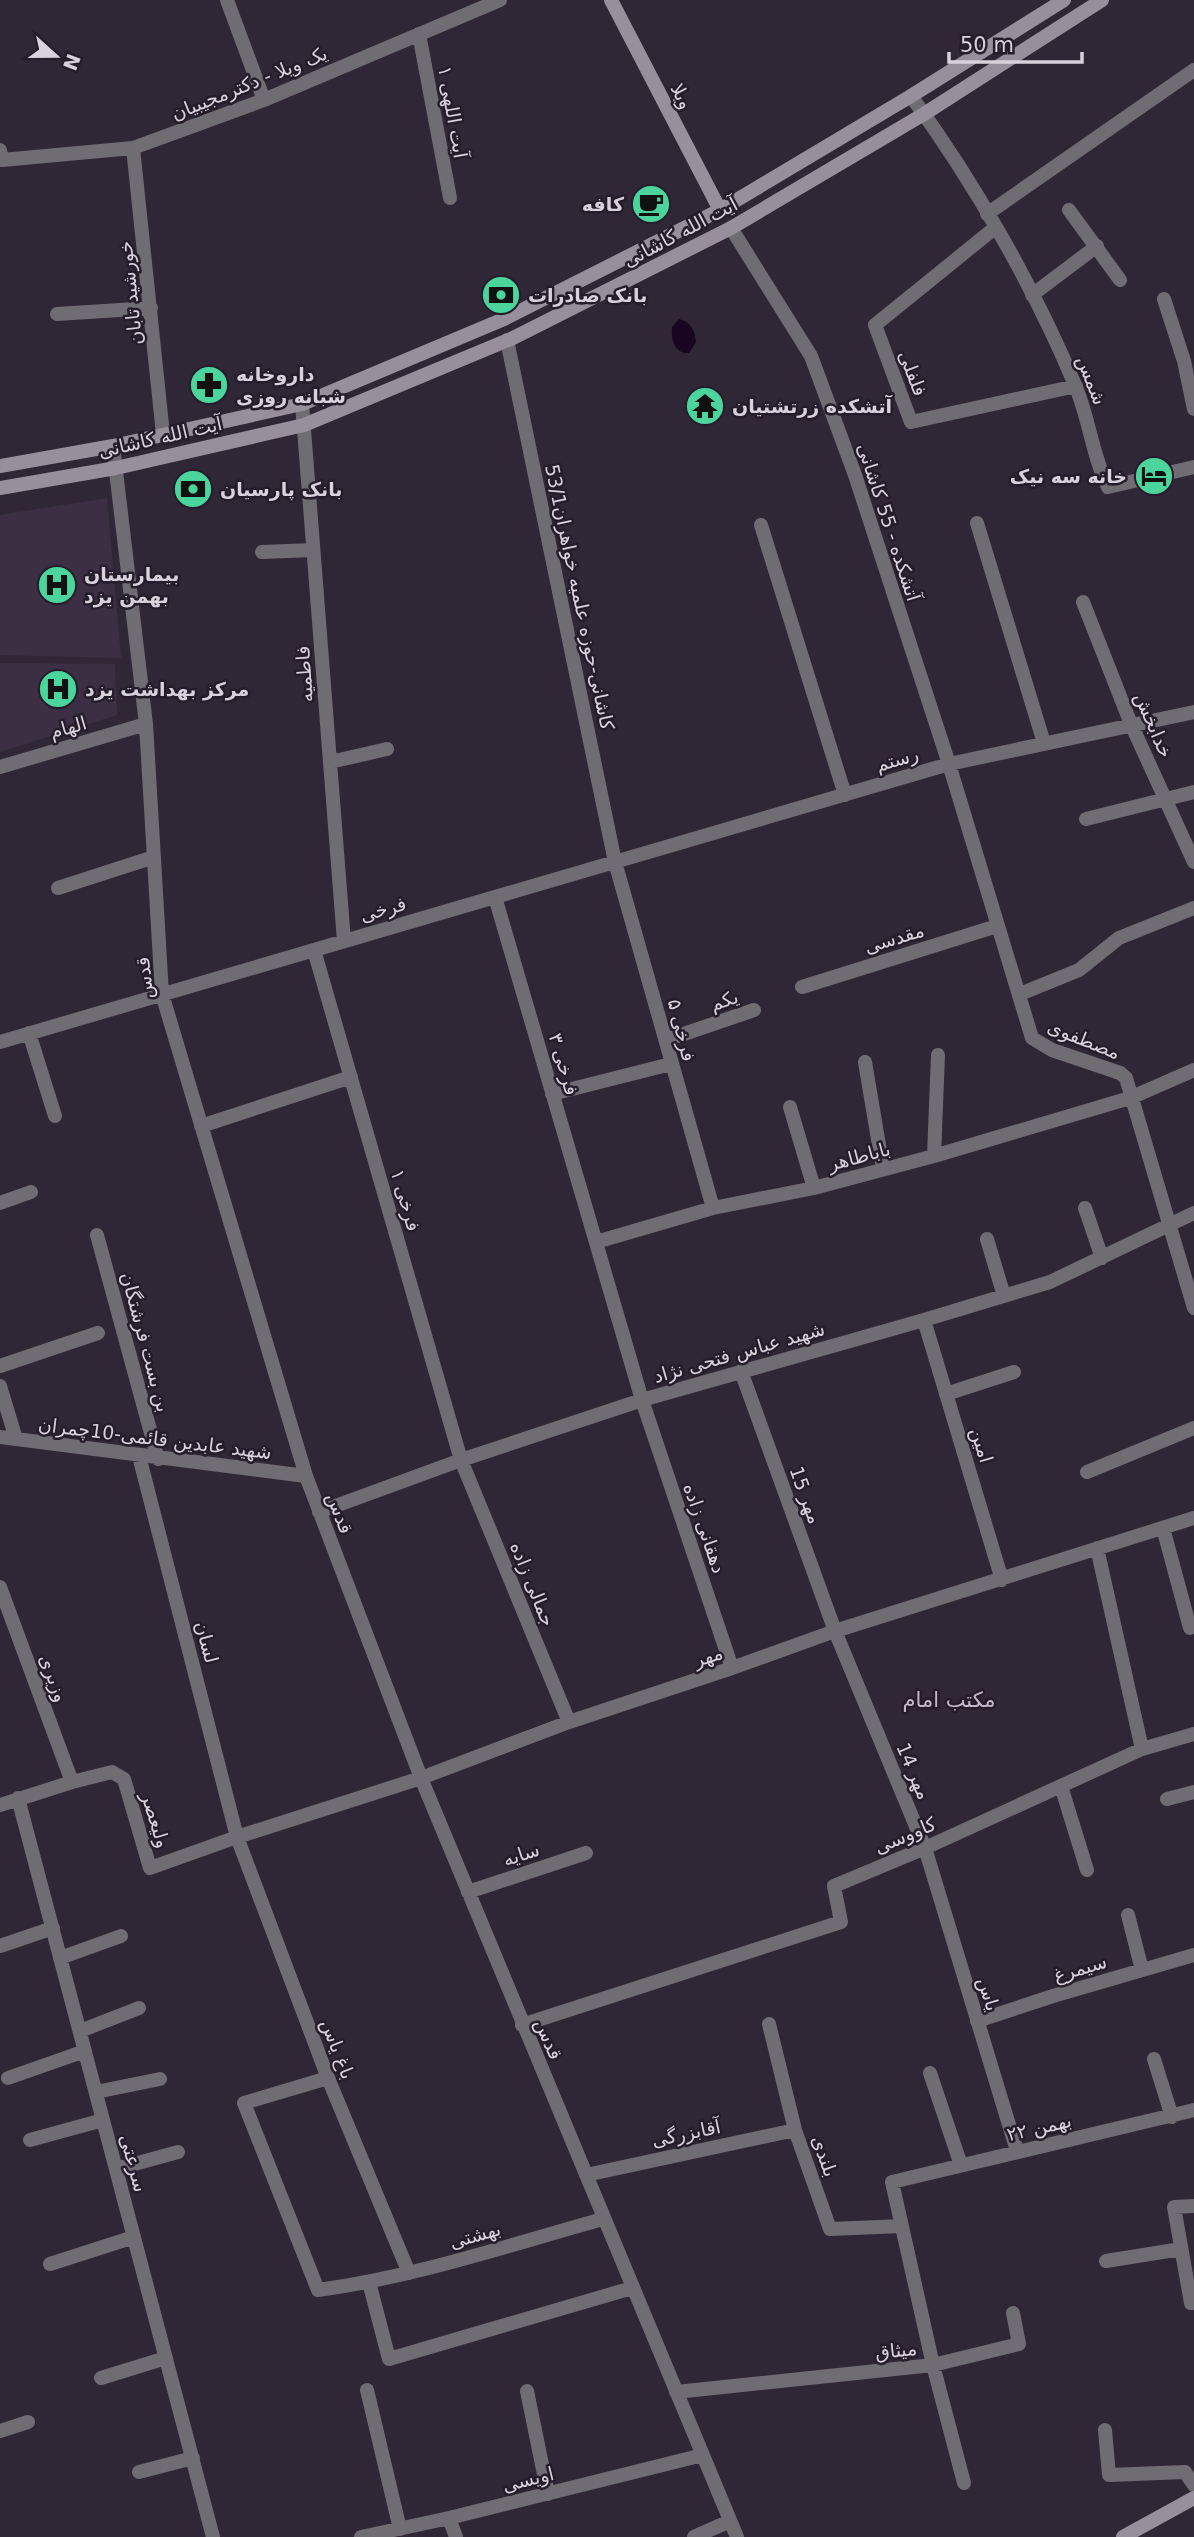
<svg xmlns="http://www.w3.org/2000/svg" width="1194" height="2537" viewBox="0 0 1194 2537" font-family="'DejaVu Sans','Noto Sans Arabic',sans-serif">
  <rect width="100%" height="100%" fill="#302736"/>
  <path fill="#3c2f43" d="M107,498L121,658L0,655V515Z
    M0,663L115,664L117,715L0,752Z"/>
  <path fill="#180621" d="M679,319C691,322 695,331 696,342L689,353C674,354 671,339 672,327Z"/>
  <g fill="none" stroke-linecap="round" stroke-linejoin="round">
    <path stroke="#706c73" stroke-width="14" d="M227,0L264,100
      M419,34L450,198
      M911,96C974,182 1034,287 1075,385C1089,417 1092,455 1108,487L1194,467
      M133,148L163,434
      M0,150L2,160L133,148L264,100L500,0
      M1069,210L1120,280
      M987,214L1194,70
      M996,227L875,325L911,422L1076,386
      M731,228L811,356L855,475L949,764L1032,1038L1052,1050L1120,1073L1126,1078L1194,1308
      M1032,295L1097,246
      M1164,299L1184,361L1194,409
      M57,314L151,308
      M507,340L615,862L713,1208
      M302,404L344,941
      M113,446L146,724L162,994L306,1476L421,1778L737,2537
      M977,523L1044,743
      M761,525L845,795
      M262,552L313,550
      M1083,602L1131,724L1194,862
      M330,762L387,749
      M0,767L146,724
      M1086,819L1194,792
      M58,888L154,857
      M495,897L642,1400L732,1668
      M314,950L461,1460L569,1722
      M802,987L997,926
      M1020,994L1079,970L1119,938L1194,908
      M29,1033L55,1116
      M666,1040L754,1010
      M0,1042L949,764L1194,712
      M865,1062L883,1169
      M552,1094L671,1064
      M790,1107L814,1188
      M201,1126L351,1077
      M934,1156L938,1055
      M0,1203L31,1192
      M1085,1208L1102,1258
      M97,1235L158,1459
      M987,1239L1004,1296
      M596,1242L713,1208L814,1188L934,1156L1130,1098L1194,1070
      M924,1320L1002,1580
      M0,1366L98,1333
      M741,1371L835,1631L925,1848L1017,2151
      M0,1386L16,1439
      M946,1394L1014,1372
      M0,1437L306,1476
      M139,1456L237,1837L328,2078L409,2273
      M1087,1472L1194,1428
      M319,1512L461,1460L642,1400L924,1320L1050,1282L1194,1213
      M1163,1528L1190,1628
      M1097,1548L1142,1749
      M0,1587L72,1782
      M1061,1786L1087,1870
      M18,1798L213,2537
      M1167,1799L1194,1792
      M0,1805L72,1782L112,1772L124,1779L150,1868L237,1837L421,1778L569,1722L732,1668L835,1631L1194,1518
      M468,1892L586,1853
      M1128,1915L1142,1970
      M0,1946L53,1928
      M60,1958L121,1936
      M977,2021L1053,1996L1194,1955
      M769,2024L795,2130L830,2229L902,2226
      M522,2025L841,1922L834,1886L925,1848L1142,1749L1194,1734
      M80,2031L139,2008
      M1154,2059L1172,2117
      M930,2073L961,2165
      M8,2078L85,2051
      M328,2078L244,2103L318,2290C415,2277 509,2245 603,2219
      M96,2092L160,2079
      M30,2140L103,2120
      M116,2169L178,2152
      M586,2175L795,2130
      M1194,2206L1174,2207L1191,2303H1194
      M1106,2261L1181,2249
      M50,2264L134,2237
      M369,2282L389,2359L632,2288
      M101,2378L166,2358
      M367,2390L400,2529
      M527,2391L548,2494
      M676,2392L933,2365L1019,2344L1013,2313
      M1105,2430L1109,2475L1185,2472L1194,2485
      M0,2431L28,2422
      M139,2472L193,2458
      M964,2483L933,2365L892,2182L1194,2110
      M449,2518L456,2537
      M361,2537L449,2518L703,2455
      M694,2537L730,2521"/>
    <path stroke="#97909c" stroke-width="14" d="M611,0L720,210
      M0,466L113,446L302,404L504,319L720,210L911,96L1064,0
      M0,488L116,468L304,425L513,338L731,228L924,114L1102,0
      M1123,2537L1194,2498"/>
  </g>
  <defs>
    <g id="cafe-disc" transform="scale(2.0125)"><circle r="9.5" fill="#4bd49c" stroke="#261d2c"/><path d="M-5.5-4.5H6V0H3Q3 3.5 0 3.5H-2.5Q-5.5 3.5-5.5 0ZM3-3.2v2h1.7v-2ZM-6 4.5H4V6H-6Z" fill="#111"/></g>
    <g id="bank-disc" transform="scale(2.0125)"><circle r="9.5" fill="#4bd49c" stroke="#261d2c"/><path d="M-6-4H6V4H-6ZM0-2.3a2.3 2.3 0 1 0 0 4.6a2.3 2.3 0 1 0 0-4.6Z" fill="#111"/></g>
    <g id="pharmacy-disc" transform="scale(2.0125)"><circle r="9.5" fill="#4bd49c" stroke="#261d2c"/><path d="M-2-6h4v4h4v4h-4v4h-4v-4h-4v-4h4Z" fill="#111"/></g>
    <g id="temple-disc" transform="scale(2.0125)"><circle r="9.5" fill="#4bd49c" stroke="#261d2c"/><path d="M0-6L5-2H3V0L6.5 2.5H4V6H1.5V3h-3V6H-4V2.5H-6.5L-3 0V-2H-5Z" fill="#111"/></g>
    <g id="hotel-disc" transform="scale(2.0125)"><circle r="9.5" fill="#4bd49c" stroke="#261d2c"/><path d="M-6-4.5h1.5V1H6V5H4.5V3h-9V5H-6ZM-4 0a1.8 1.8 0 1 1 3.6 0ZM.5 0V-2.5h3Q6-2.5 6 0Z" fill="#111"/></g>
    <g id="hospital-disc" transform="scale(2.0125)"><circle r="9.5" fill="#4bd49c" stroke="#261d2c"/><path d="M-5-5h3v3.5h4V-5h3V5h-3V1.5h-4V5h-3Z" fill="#111"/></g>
  </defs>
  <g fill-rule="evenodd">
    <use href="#cafe-disc" x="651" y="204"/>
    <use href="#bank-disc" x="501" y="295"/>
    <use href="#pharmacy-disc" x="209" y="385"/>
    <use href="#temple-disc" x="705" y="406"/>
    <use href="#hotel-disc" x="1154" y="476"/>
    <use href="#bank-disc" x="193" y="489"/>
    <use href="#hospital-disc" x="57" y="585"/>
    <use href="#hospital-disc" x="58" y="689"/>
  </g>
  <g text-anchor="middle" stroke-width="5" stroke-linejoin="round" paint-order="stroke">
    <g font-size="19" fill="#d7d2db" stroke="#261d2c">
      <text transform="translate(249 83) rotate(-22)" y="7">یک ویلا - دکترمجیبیان</text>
      <text transform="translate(682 96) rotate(63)" y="7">ویلا</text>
      <text transform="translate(453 112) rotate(80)" y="7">آیت اللهی ۱</text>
      <text transform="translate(680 232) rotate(-28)" y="7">آیت الله کاشانی</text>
      <text transform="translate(130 293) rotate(-96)" y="7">خورشید تابان</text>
      <text transform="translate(913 373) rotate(69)" y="7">فلفلی</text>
      <text transform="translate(1092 380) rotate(69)" y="7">شمس</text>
      <text transform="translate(160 437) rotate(-13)" y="7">آیت الله کاشانی</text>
      <text transform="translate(889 522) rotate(72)" y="7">آتشکده - 55 کاشانی</text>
      <text transform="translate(580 597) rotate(78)" y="7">53/1کاشانی-حوزه علمیه خواهران</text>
      <text transform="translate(304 674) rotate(-94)" y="7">فاطمیه</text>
      <text transform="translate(1154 725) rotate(67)" y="7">خدابخش</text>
      <text transform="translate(68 727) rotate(-16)" y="7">الهام</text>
      <text transform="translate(897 759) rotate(-16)" y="7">رستم</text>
      <text transform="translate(383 909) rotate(-16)" y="7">فرخی</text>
      <text transform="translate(894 938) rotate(-17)" y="7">مقدسی</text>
      <text transform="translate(144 978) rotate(-96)" y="7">قدس</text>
      <text transform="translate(724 1000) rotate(-19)" y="7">یکم</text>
      <text transform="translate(682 1030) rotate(76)" y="7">فرخی ۵</text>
      <text transform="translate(1084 1039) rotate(22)" y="7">مصطفوی</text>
      <text transform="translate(564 1064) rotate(74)" y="7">فرخی ۳</text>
      <text transform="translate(859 1156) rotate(-15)" y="7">باباطاهر</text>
      <text transform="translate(406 1200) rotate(74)" y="7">فرخی ۱</text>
      <text transform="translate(146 1342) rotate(75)" y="7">بن بست فرشتگان</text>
      <text transform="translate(739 1352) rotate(-16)" y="7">شهید عباس فتحی نژاد</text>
      <text transform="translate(155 1438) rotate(7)" y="7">شهید عابدین قائمی-10چمران</text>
      <text transform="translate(982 1445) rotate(73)" y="7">امین</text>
      <text transform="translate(806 1495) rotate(70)" y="7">مهر 15</text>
      <text transform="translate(340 1513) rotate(69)" y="7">قدس</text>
      <text transform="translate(705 1528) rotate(71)" y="7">دهقانی زاده</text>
      <text transform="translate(533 1584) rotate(68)" y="7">جمالی زاده</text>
      <text transform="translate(207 1642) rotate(75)" y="7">لسان</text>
      <text transform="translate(708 1656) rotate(-18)" y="7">مهر</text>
      <text transform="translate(54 1678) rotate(70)" y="7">وزیری</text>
      <text transform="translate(914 1771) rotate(67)" y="7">مهر 14</text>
      <text transform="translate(156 1820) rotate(73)" y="7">ولیعصر</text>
      <text transform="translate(905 1835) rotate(-23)" y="7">کاووسی</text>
      <text transform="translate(521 1854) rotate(-18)" y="7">سایه</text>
      <text transform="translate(1080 1968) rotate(-16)" y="7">سیمرغ</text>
      <text transform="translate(989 1994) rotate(73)" y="7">یاس</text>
      <text transform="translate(549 2039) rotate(67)" y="7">قدس</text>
      <text transform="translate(338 2049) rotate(69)" y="7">باغ یاس</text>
      <text transform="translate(1039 2127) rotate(-13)" y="7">۲۲ بهمن</text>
      <text transform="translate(686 2133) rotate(-12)" y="7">آقابزرگی</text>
      <text transform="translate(825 2156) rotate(71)" y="7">بلندی</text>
      <text transform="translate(134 2163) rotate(75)" y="7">سرعتی</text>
      <text transform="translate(475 2235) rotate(-16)" y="7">بهشتی</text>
      <text transform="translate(896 2350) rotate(-6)" y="7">میثاق</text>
      <text transform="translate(528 2479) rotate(-14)" y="7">اویسی</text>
    </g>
    <g font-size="19" font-weight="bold" fill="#d7d2db" stroke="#261d2c" text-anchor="start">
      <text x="624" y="211" text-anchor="end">کافه</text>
      <text x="528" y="302">بانک صادرات</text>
      <text x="236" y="381">داروخانه<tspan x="236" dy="22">شبانه روزی</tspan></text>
      <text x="732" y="413">آتشکده زرتشتیان</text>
      <text x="1127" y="483" text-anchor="end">خانه سه نیک</text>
      <text x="220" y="496">بانک پارسیان</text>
      <text x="84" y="581">بیمارستان<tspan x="84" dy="22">بهمن یزد</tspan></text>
      <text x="85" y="696">مرکز بهداشت یزد</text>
    </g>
    <g font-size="21" fill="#c4b9cc" stroke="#261d2c">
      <text x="949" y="1707">مکتب امام</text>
    </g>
  </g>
  <g transform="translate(56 56) rotate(111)" stroke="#261d2c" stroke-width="5" paint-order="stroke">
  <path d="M0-5L12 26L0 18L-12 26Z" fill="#d7d2db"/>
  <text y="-10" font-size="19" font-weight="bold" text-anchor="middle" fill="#d7d2db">N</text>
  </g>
  <path d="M949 52v10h133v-10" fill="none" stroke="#d7d2db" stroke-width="3.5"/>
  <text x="960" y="52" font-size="21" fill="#d7d2db" stroke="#261d2c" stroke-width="5" paint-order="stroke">50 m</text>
</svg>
